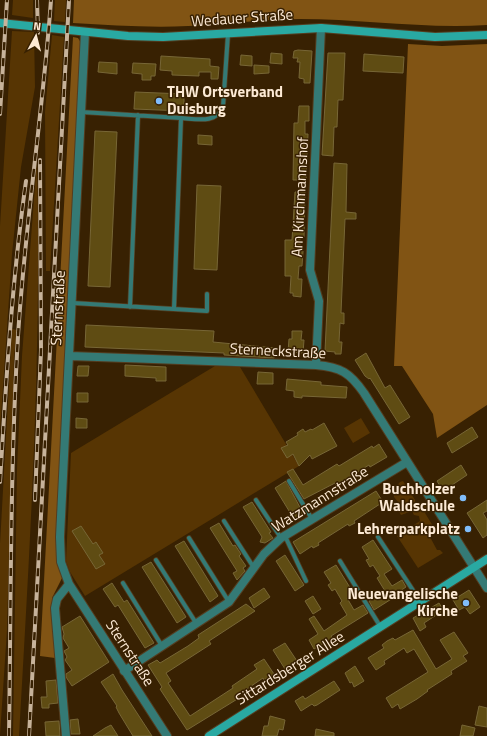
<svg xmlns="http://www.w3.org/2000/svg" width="487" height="736" viewBox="0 0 487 736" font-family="'Titillium Web',sans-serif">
  <rect width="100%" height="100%" fill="#382102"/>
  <path fill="#573503" d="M13,0H33V18L12,15Z
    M55,0H66L65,22L54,21Z
    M12,31L34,32L35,87L21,167L12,254L0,431V226Z
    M52,35L64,37L50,271H46L45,112Z
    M37,160C42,352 30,544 19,736H13L17,469L22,356Z
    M12,329L17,330L14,357L7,630L0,735V544Z
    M215,366L240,367L299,466L85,596L70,572L66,561L71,453Z
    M361,418L370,433L353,443L344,428Z
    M403,481L415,500V503L422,505L425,502L429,508L425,513L436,531L430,537L437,550H440L443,553L418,568L397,536L420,521L419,516L414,515L412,511L401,515L398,510L402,507L394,497V489L400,482Z"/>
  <path fill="#815414" d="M74,0H487V25C424,29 362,19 300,19C262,19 225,25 188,26C149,28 111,25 73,23Z
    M73,37L78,38L81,43L56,547L62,578L52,598L55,658L40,656Z
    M408,44L442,46L487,44V405L437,438L433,414L402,366H394Z"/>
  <path fill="#5f4c13" stroke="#776636" d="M298,50L312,51L310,83H304V79L299,78L300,62H297L298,58H293L294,51Z
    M271,53L282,54V64L270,63Z
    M328,53H345L343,100H338L337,127H334L333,156L322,155Z
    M364,54L404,57L403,73L363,71Z
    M241,55L252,56V66L240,65Z
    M161,56L210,59V66L219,67L218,79H211V72H199V76L172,75V71L160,70Z
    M99,62L117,63V74L98,72Z
    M133,63L156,64L155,76H151V80H142V74L132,73Z
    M254,65L269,66V73L254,74Z
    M135,92L184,94V111L134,109Z
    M299,106H309V121H305V134H308L306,180H293L294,123H298Z
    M95,131L117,132L110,287L88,286Z
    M198,135L212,136V145L198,144Z
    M334,163L347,164L346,212L356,213V219H345L341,313H344V324L340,323L339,342H342L341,354H335V352L325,351Z
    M197,185L221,186L217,270L194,269Z
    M295,192H305L304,237H300V251H303L302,266H299L298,279H302L301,297L293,296V293H290L291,276H285V240H292Z
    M86,325L214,331L213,342L275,348L274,358L224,355V353L85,347Z
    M292,331H302L301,340H304L303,353L288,352L289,339H292Z
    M366,353L385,388L390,385L410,417L399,424L370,378L369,379L365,376L355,360Z
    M125,365L166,367V381H156V378L125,376Z
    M78,366H89L88,376H77Z
    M258,372L273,373V384H257Z
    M287,379L321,382V385L347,387L346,398L302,396V398L294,397V391L286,390Z
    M77,393H88V402H77Z
    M76,418L87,419V428H76Z
    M324,423L337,446L312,459L310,455L299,466L293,454L287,458L281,448L288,445L286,442L298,435L297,433L303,429L305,432L311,429L312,430Z
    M472,427L478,437L452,453L447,443Z
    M379,444L387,457L370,467L369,465L336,485L335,483L304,499L287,472L293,469L303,485L337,464L339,466L372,446L373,448Z
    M461,465L467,475L443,491L437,481Z
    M286,481L303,513L294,519L275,488Z
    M376,491L383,502L354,521L355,523L349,526L348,524L318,543L319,545L313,548L312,546L300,554L293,542Z
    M487,500V511L483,513L487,520V535L483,538L467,513Z
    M252,502L271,532L269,533L273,538L265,543L260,542L262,537L243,507Z
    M219,523L233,546L235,545L241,554L239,556L246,566L243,568L245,571L237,580L233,573L237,571L210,528Z
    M81,526L93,544L96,542L103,553L99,555L105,564L96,569L72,531Z
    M373,540L392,569L384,574L392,586L402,580L406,587L400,591L401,593L374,610L369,601L385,591L377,578L380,576L373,565L370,567L366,560L369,559L362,547Z
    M184,541L218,596L210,602L175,546Z
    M285,555L304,585L295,591L276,561Z
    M151,562L186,617L177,623L142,567Z
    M336,565L354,594L347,598L354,610L363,605L368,613L331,636L335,642L326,648L324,643L314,649L309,640L318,634L309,619L314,616L324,631L347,615L340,603L342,601L335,589L332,591L328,585L331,583L324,572Z
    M112,583L124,602L127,600L154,643L145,648L118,605L115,607L103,589Z
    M264,588L270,597L254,608L249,598Z
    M469,590L480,607L470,614L465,607L459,610L453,600Z
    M313,596L321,609L313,614L305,601Z
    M439,603L442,608L439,610L441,612L424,623L426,627L420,631L413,618Z
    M246,604L255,611L209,641L211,644L166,673L171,681L168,683L190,716L233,688L232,686L257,669L254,665L264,659L274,674L264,680L263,678L238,695L239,698L187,730L160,689L162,687L148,665L157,660L160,663L188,646L199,638L198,635Z
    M80,616L109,662L72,686L66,677V674L72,670L65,660L67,657L64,651L69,648L63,638L64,634L62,627Z
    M413,630L436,669L452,659L440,640L454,632L468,653L463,656L467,661L451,671L452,674L427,690L428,691L417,699L400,709L398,704L392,708L386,698L428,672L414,649L407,653L404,648L384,661L385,664L376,670L368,658L384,648L382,645L387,641L393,638L395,640Z
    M285,643L297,661L285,669L273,650Z
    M355,666L364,681L354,687L352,682L350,683L345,673Z
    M113,674L122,690L152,736H133L119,713L116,707L117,706L101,682Z
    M56,680L58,703L49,704V708H42L41,697H47L46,681Z
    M334,681L340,690L317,705L314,706L312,704L301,711L295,701L303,696L305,699Z
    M479,706L487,708V727L475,725Z
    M270,716L285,720L283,730L279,729L277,736H262L264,726H268Z
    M78,719L80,734H71L70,720Z
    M59,721L60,736H46L45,722Z
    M111,725L118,736H93L105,728Z
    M462,725L475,728L473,736H460Z
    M316,729L334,733V736H315Z"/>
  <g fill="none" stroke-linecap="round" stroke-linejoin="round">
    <g stroke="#543d20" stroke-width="5.5">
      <path id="lane" d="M81,112L181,118L174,309
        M181,118C197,119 216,124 223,107L228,34
        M73,303L207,311V294
        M130,307L138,115
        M289,481L312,519
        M256,500L281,538
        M224,521L254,568
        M285,536L306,581
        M378,537L420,601
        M189,538L229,602
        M156,560L196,623
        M340,561L380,626
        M123,583L162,646"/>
    </g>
    <g stroke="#543d20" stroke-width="10">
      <path id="street" d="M85,32L60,537L61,562L69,584L167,736
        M70,356L316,365C341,367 350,373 364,393L487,588
        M316,365L319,301L310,270L321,28
        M124,671L229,602L264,554L281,538L407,462
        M66,736L55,608L57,599L69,584"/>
    </g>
    <g stroke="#543d20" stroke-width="10">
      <path id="secondary" d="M0,23L128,36L163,37L321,28L435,37L487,35
        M209,736L487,559"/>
    </g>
    <use href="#lane" stroke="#347a75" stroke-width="4"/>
    <use href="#street" stroke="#347a75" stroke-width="8"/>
    <use href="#secondary" stroke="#29a9a2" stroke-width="8"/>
    <g stroke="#c7b39b" stroke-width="4">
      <path id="rail" d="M37,0L38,33
        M0,114L7,0
        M0,482C6,381 12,281 26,181
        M35,500L41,350L40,160
        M9,736C11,603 10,469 18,336C25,223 43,112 51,0
        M29,736L69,0"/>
    </g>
    <use href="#rail" stroke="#382102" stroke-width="2.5" stroke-dasharray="8" stroke-linecap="butt"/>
  </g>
  <g fill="#80bdfa" stroke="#382102" stroke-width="1.5">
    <circle cx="159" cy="101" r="4"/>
    <circle cx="463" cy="498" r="4"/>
    <circle cx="468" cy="529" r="4"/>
    <circle cx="466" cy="603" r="4"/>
  </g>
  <g text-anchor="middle" stroke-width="3" stroke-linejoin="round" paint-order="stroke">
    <g font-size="15" fill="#fdead5" stroke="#382102">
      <text transform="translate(242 18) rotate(-4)" y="5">Wedauer Straße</text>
      <text transform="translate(300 197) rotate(-87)" y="5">Am Kirchmannshof</text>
      <text transform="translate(58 308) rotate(-87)" y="5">Sternstraße</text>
      <text transform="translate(278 351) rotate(3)" y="5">Sterneckstraße</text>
      <text transform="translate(320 499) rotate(-32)" y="5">Watzmannstraße</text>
      <text transform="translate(130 653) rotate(57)" y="5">Sternstraße</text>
      <text transform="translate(290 668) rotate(-32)" y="5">Sittardsberger Allee</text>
    </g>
    <g font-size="15" font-weight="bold" fill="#fdead5" stroke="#382102" text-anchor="end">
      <text x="167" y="97" text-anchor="start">THW Ortsverband<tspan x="167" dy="17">Duisburg</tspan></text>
      <text x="455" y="494">Buchholzer<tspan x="455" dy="17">Waldschule</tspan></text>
      <text x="460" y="534">Lehrerparkplatz</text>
      <text x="458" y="599">Neuevangelische<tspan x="458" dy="17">Kirche</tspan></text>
    </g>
  </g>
  <g transform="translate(36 36) rotate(7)" stroke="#382102" stroke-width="3" paint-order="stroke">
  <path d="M0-3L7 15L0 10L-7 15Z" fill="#fdead5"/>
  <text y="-6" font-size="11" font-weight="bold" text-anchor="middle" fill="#fdead5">N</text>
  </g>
</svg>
